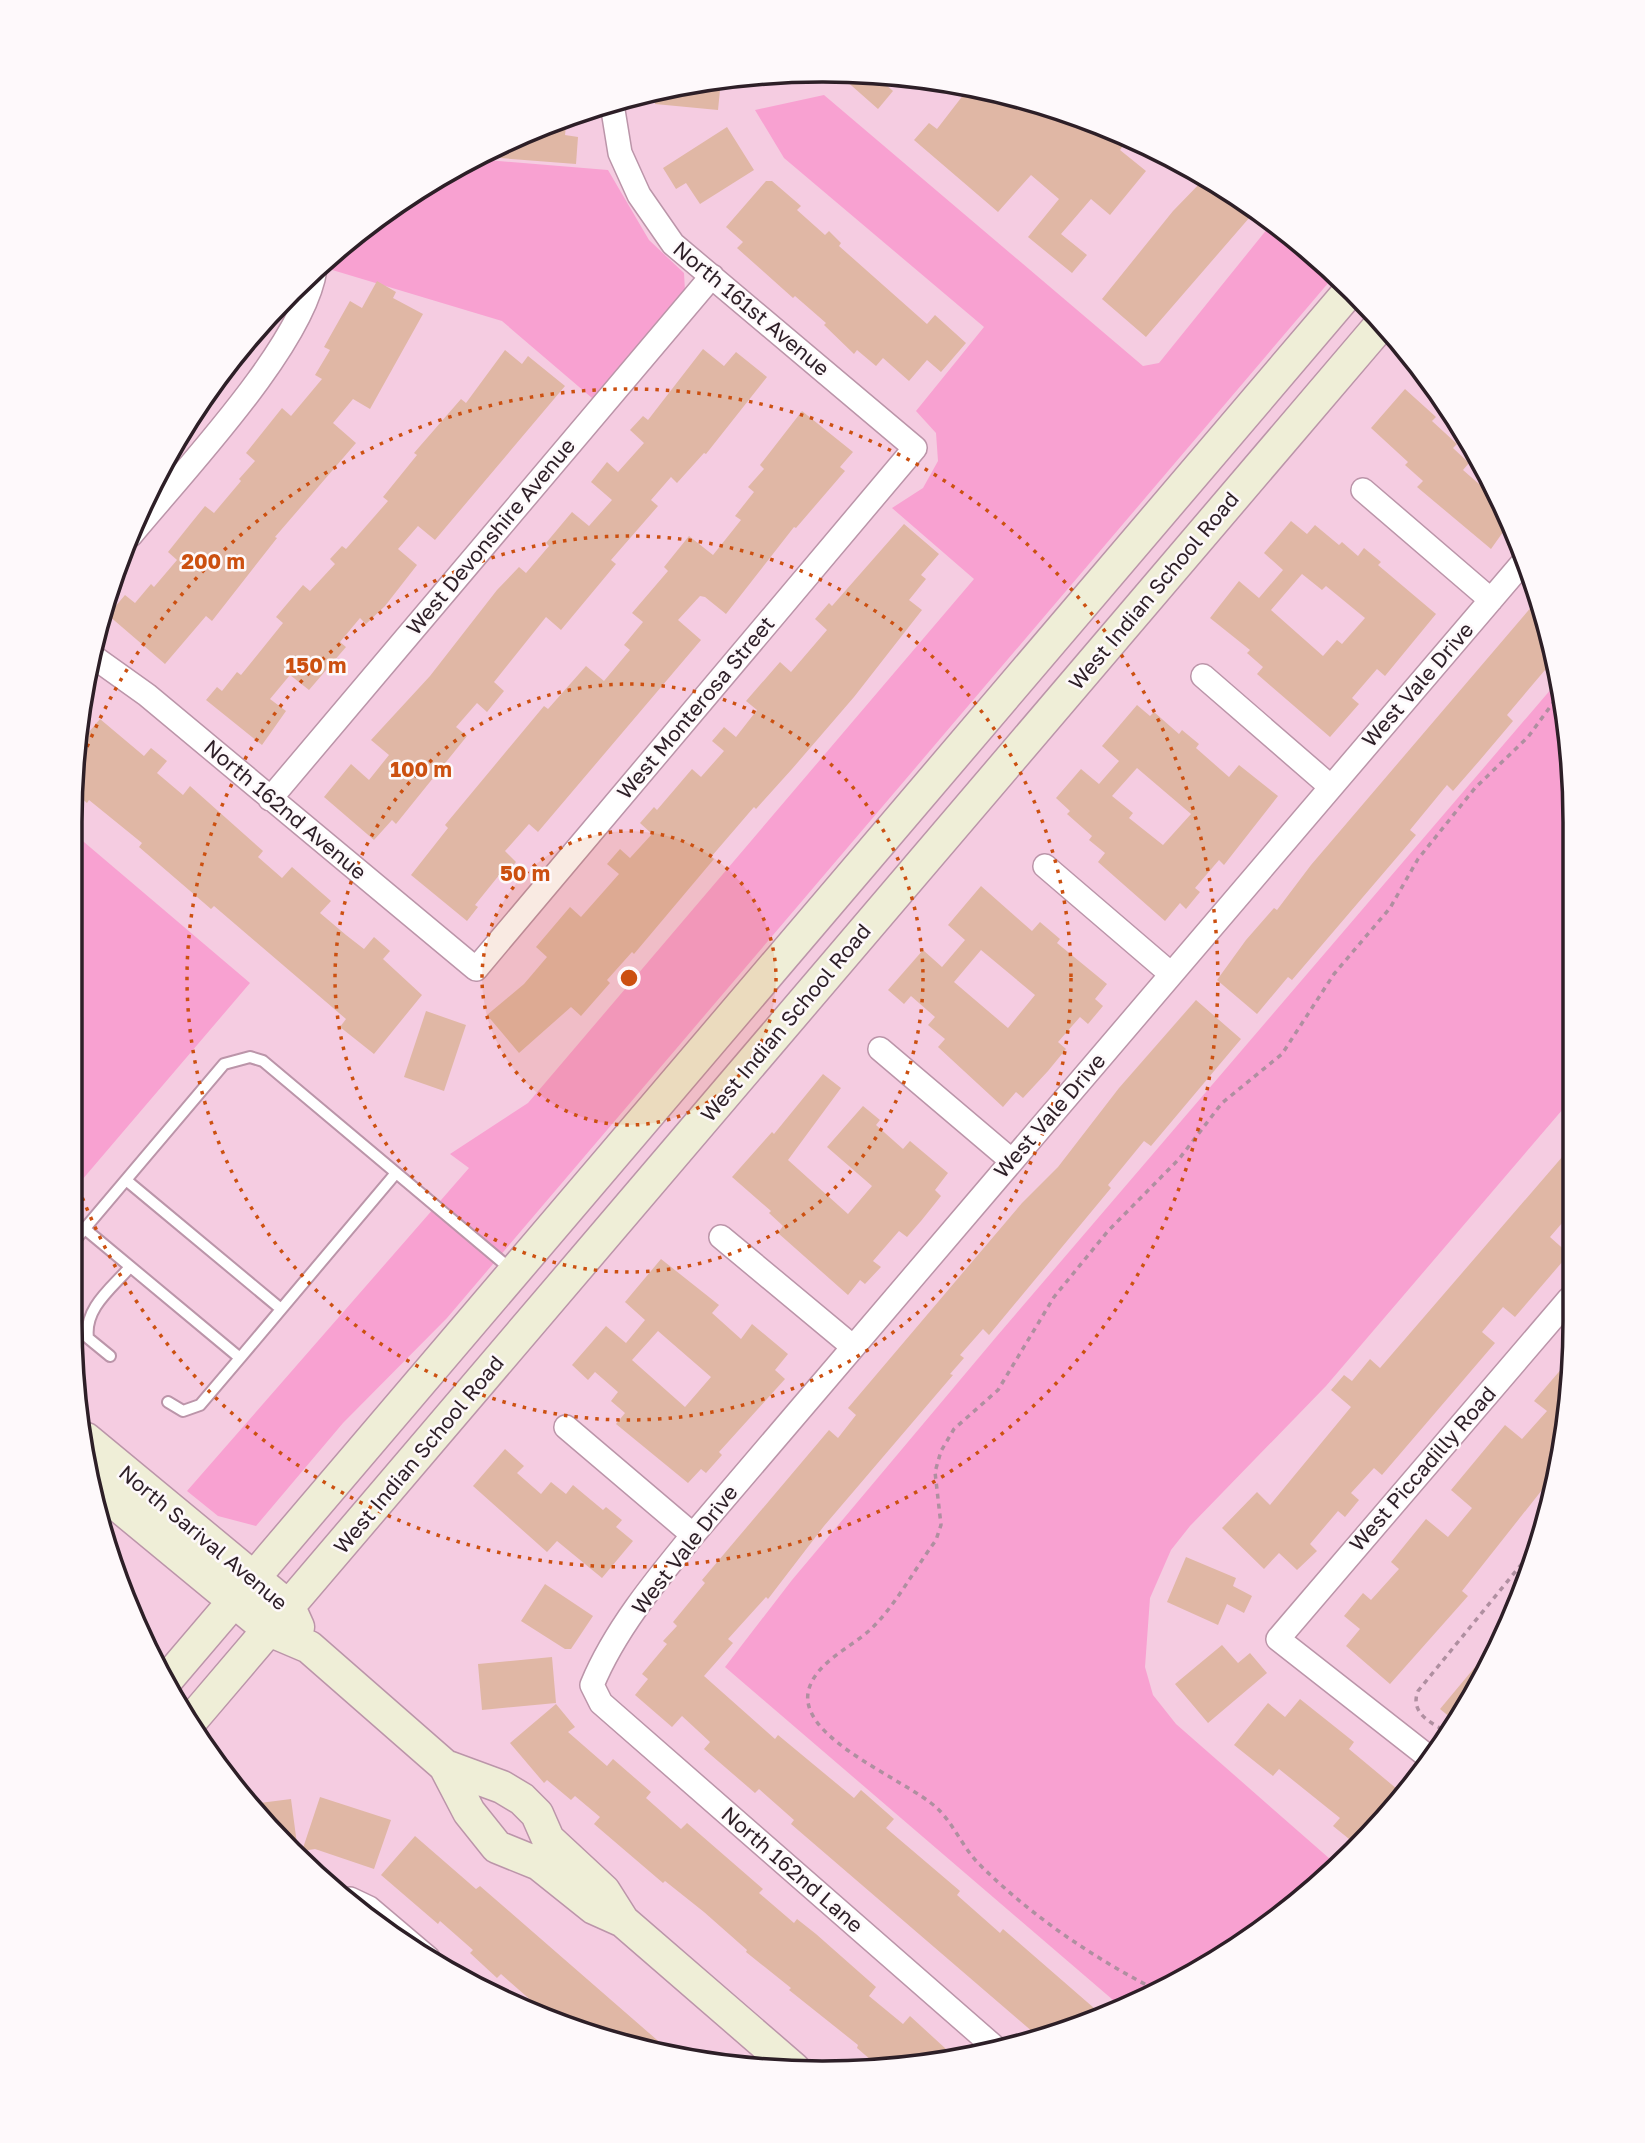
<svg xmlns="http://www.w3.org/2000/svg" width="1645" height="2143" viewBox="0 0 1645 2143" font-family="'Golos Text',sans-serif">
  <rect width="100%" height="100%" fill="#f5cce1"/>
  <path fill="#f8a1d1" d="M824,95L1143,366L1159,363L1272,223L1335,275L447,1318L343,1423L256,1526L218,1516L187,1491L469,1168L450,1154L528,1103L974,579L892,508L923,488L938,461L936,433L916,411L984,327L784,158L755,110Z
    M475,159L608,170L649,240L684,273L685,291L592,398L502,321L329,269L330,254L405,197Z
    M1558,681L1569,725V1102L1326,1386L1190,1526L1171,1550L1150,1598L1145,1667L1153,1695L1176,1724L1338,1866L1240,1946L1120,2006L725,1667L792,1580L997,1336Z
    M71,831L250,983L70,1194Z"/>
  <path fill="#e0b7a5" fill-rule="evenodd" d="M835,71L875,75L893,91L878,109Z
    M721,80L718,110L655,104L656,90L676,84Z
    M971,85L1099,124L1124,144L1120,150L1146,171L1110,215L1091,199L1061,234L1087,255L1072,273L1028,237L1059,199L1031,175L998,212L914,140L929,123L937,129Z
    M567,117L565,135L578,137L576,164L500,158L501,145L535,127Z
    M727,127L754,170L700,204L686,183L676,189L663,168Z
    M1205,178L1241,197L1256,210L1146,337L1102,299L1173,211Z
    M766,181H772L801,206L797,210L825,235L829,231L841,243L839,246L927,324L935,315L966,343L941,372L927,360L909,381L883,358L876,366L857,350L854,354L824,325L826,323L795,296L793,298L737,248L743,242L726,227Z
    M377,281L396,292L393,298L423,314L370,409L353,399L333,423L356,443L275,537L277,538L212,621L206,616L165,664L108,615L125,595L135,603L151,584L154,587L177,560L168,552L192,522L205,506L214,513L241,481L239,479L255,461L246,453L282,408L291,416L322,379L315,375L330,350L324,347L350,301L362,308Z
    M703,349L724,366L736,352L767,377L706,454L704,453L677,483L671,477L651,500L658,506L611,560L616,564L561,630L546,617L494,682L504,691L487,712L477,703L456,727L467,736L396,824L392,820L374,840L324,797L351,764L369,780L389,755L371,740L430,676L497,590L519,567L526,573L549,546L546,543L572,512L589,526L612,500L591,482L607,462L618,472L644,443L630,430L643,416L648,420Z
    M505,350L522,364L528,356L565,386L435,540L418,526L398,549L417,565L385,606L366,624L360,618L340,642L346,647L309,690L290,675L270,699L286,711L262,745L206,700L217,687L222,691L237,672L241,675L283,623L276,617L303,585L310,591L335,564L330,559L342,546L346,549L388,501L383,497L417,455L414,453L461,399L466,403Z
    M1405,389L1436,417L1432,421L1457,444L1453,448L1469,463L1463,470L1494,497L1508,525L1491,549L1417,487L1423,481L1405,465L1408,462L1371,428Z
    M802,411L853,452L840,467L845,471L796,528L794,527L726,614L705,597L700,596L678,620L701,640L538,832L529,824L505,851L516,862L503,877L500,874L475,905L478,907L467,921L411,875L448,828L445,825L544,706L548,709L586,666L604,681L630,650L624,645L643,622L632,613L668,571L664,567L689,536L713,555L741,520L735,516L754,492L748,487L764,469L760,465Z
    M1291,521L1307,534L1315,525L1339,545L1342,542L1358,556L1364,548L1381,562L1378,565L1436,614L1385,676L1377,669L1352,698L1359,704L1330,737L1257,674L1263,667L1247,653L1250,650L1210,618L1239,581L1259,598L1283,570L1264,553ZM1302,574L1322,590L1326,586L1365,618L1342,644L1337,640L1323,656L1271,610Z
    M904,524L939,554L921,575L926,579L909,600L922,610L854,697L792,769L756,809L754,807L711,857L714,859L634,954L632,952L607,980L610,983L581,1016L571,1007L519,1053L487,1015L524,984L547,957L536,947L570,907L581,917L604,891L619,874L607,864L620,849L630,858L652,834L640,823L654,807L657,810L692,769L701,777L724,751L712,741L724,727L736,737L757,710L746,701L780,662L791,672L827,630L815,619L829,603L832,606Z
    M1539,598L1559,682L1545,670L1507,715L1513,721L1480,760L1453,791L1447,785L1410,830L1416,835L1292,980L1288,977L1257,1014L1217,980L1246,940L1274,908L1277,910L1311,865Z
    M1137,705L1150,716L1154,712L1179,734L1182,730L1199,744L1196,748L1229,777L1239,765L1278,796L1224,865L1219,860L1195,888L1200,892L1186,909L1180,903L1165,921L1098,862L1105,853L1089,840L1092,836L1067,814L1070,811L1056,798L1081,769L1099,784L1119,761L1102,746ZM1137,768L1191,814L1163,845L1129,818L1133,813L1112,796Z
    M100,719L144,756L151,748L167,761L157,773L183,795L190,786L263,851L258,857L282,878L292,867L331,901L320,913L346,935L364,949L374,937L390,951L383,959L422,995L374,1054L340,1027L346,1019L214,906L211,909L139,847L142,843L89,800L87,803L72,790L76,747Z
    M981,886L1032,931L1040,922L1060,939L1057,943L1107,984L1095,999L1103,1006L1088,1024L1080,1017L1058,1042L1066,1049L1048,1071L1023,1098L1016,1092L1003,1107L938,1047L945,1039L928,1025L935,1017L911,996L904,1004L888,990L923,950L942,967L965,940L948,925ZM981,950L1035,995L1008,1028L954,982Z
    M1196,1000L1241,1039L1151,1146L1144,1141L1108,1185L1111,1188L989,1335L983,1329L960,1355L964,1358L950,1374L953,1375L824,1526L768,1599L766,1597L728,1639L733,1643L704,1676L775,1739L778,1735L854,1798L861,1790L894,1819L886,1828L960,1891L957,1895L1000,1933L1003,1929L1102,2015L1064,2033L1041,2039L791,1824L794,1820L759,1789L755,1793L704,1749L710,1742L682,1716L672,1727L635,1695L648,1679L642,1674L667,1644L663,1641L677,1626L673,1622L705,1583L702,1580L829,1430L838,1438L856,1415L848,1408L1022,1203L1058,1167L1119,1088Z
    M426,1011L466,1025L444,1091L404,1077Z
    M823,1074L841,1088L788,1160L848,1214L872,1186L827,1147L863,1106L880,1120L876,1125L903,1149L910,1141L948,1173L935,1190L941,1196L921,1221L907,1237L899,1231L873,1261L881,1267L865,1284L860,1280L848,1295L778,1233L783,1226L769,1213L771,1211L732,1177L772,1132L774,1134Z
    M1569,1149V1215L1550,1237L1569,1254L1515,1317L1503,1307L1482,1332L1495,1343L1382,1475L1374,1468L1351,1493L1359,1500L1345,1517L1338,1511L1310,1544L1317,1551L1297,1570L1279,1553L1264,1569L1222,1528L1257,1492L1270,1505L1351,1407L1331,1390L1344,1375L1352,1381L1370,1359L1380,1368Z
    M661,1259L719,1305L712,1313L741,1339L752,1324L788,1354L775,1370L785,1379L719,1452L722,1455L706,1473L701,1469L688,1483L616,1424L625,1413L611,1401L618,1392L595,1372L588,1380L572,1365L606,1326L626,1343L645,1320L625,1302ZM658,1331L711,1377L685,1407L632,1360Z
    M1569,1360V1419L1553,1476L1462,1591L1468,1596L1390,1684L1346,1646L1360,1629L1344,1616L1363,1593L1371,1600L1399,1569L1391,1562L1426,1519L1448,1537L1472,1508L1451,1490L1505,1425L1522,1439L1547,1411L1534,1401Z
    M505,1449L524,1466L517,1473L541,1494L551,1482L566,1494L573,1485L603,1510L606,1507L622,1520L616,1527L633,1541L602,1578L557,1541L547,1552L473,1486Z
    M1186,1557L1236,1578L1233,1586L1252,1596L1244,1613L1227,1604L1218,1625L1167,1602Z
    M545,1584L593,1616L571,1649H565L521,1621Z
    M1222,1645L1238,1663L1250,1653L1267,1673L1208,1723L1175,1684Z
    M1485,1655L1491,1659L1457,1723L1440,1709Z
    M552,1657L556,1703L482,1710L478,1664Z
    M1300,1699L1354,1742L1349,1749L1403,1794L1359,1847L1333,1826L1340,1818L1279,1769L1273,1776L1234,1745L1268,1703L1285,1717Z
    M556,1704L575,1727L568,1732L607,1766L613,1759L651,1792L646,1798L681,1829L687,1823L763,1889L759,1893L794,1923L797,1919L816,1934L876,1987L869,1996L903,2024L910,2016L958,2060L879,2067L857,2048L858,2045L789,1990L791,1988L746,1952L747,1950L704,1912L665,1881L663,1883L594,1824L600,1817L575,1796L571,1800L547,1780L544,1783L510,1743Z
    M320,1797L391,1820L374,1869L315,1849L302,1851Z
    M291,1799L299,1859L253,1804Z
    M415,1836L476,1889L480,1886L672,2053L628,2047L530,2007L534,2003L501,1974L497,1978L470,1953L473,1950L440,1921L438,1924L381,1875Z"/>
  <g fill="none" stroke-linecap="round" stroke-linejoin="round">
    <g stroke="#bb95a9" stroke-width="14">
      <path id="lane" d="M126,1180L281,1309
        M85,1229L240,1358L396,1173
        M70,1246L224,1064L250,1057L263,1061L513,1271
        M110,1356L88,1338C84,1308 112,1288 130,1267
        M168,1402L183,1411L200,1405L240,1358"/>
    </g>
    <g stroke="#bb95a9" stroke-width="26">
      <path id="street" d="M1363,490L1491,600
        M131,535C181,474 305,344 315,269
        M91,655L147,695L476,969L915,448L673,244L639,195L620,153L612,104
        M1203,676L1331,787
        M270,799L712,276
        M1045,866L1171,974
        M880,1049L1012,1161
        M721,1237L852,1346
        M566,1427L693,1535
        M1431,1759L1278,1639L1569,1299
        M350,1899L369,1908L428,1958
        M999,2051L601,1703L592,1685C614,1631 656,1580 693,1535L1525,560"/>
    </g>
    <g stroke="#bb95a9" stroke-width="35">
      <path id="secondary" d="M86,1439L289,1607L298,1627
        M91,1483L269,1630L309,1647L445,1766L469,1812L497,1847L539,1864L594,1908L623,1921
        M165,1682L1352,288
        M190,1722L1382,323
        M445,1766L502,1787L522,1799L537,1814L548,1839L604,1891L623,1921L794,2069"/>
    </g>
    <path stroke="#af8fa0" stroke-width="3.5" stroke-dasharray="5 5" stroke-linecap="butt" d="M1451,1734C1433,1724 1409,1714 1418,1691L1533,1550
      M1154,1989C1089,1955 1030,1915 978,1863C962,1846 953,1823 937,1808C905,1779 801,1740 808,1693C813,1664 850,1648 870,1630C896,1605 914,1570 936,1540L941,1525L935,1472L941,1451L954,1429L998,1390L1054,1297L1108,1231L1179,1159L1222,1103L1282,1054L1334,974L1390,908L1418,859L1475,788L1528,737L1561,692"/>
    <use href="#lane" stroke="#fff" stroke-width="10"/>
    <use href="#street" stroke="#fff" stroke-width="23"/>
    <use href="#secondary" stroke="#efeed7" stroke-width="32"/>
  </g>
  <circle cx="629" cy="978" r="147" fill="#cc5010" fill-opacity=".12"/>
  <g fill="none" stroke="#cc5010" stroke-width="3.5" stroke-dasharray="3.5 7">
    <circle cx="629" cy="978" r="147"/>
    <circle cx="629" cy="978" r="294"/>
    <circle cx="629" cy="978" r="442"/>
    <path d="M72 786A589 589 0 1 1 72 1170"/>
  </g>
  <g text-anchor="middle" stroke-width="5" stroke-linejoin="round" paint-order="stroke">
    <g font-size="21" fill="#2d1f27" stroke="#fef9fb">
      <text transform="translate(751 309) rotate(40)" y="7">North 161st Avenue</text>
      <text transform="translate(491 537) rotate(-50)" y="7">West Devonshire Avenue</text>
      <text transform="translate(1154 591) rotate(-50)" y="7">West Indian School Road</text>
      <text transform="translate(1418 685) rotate(-49)" y="7">West Vale Drive</text>
      <text transform="translate(696 708) rotate(-50)" y="7">West Monterosa Street</text>
      <text transform="translate(285 810) rotate(40)" y="7">North 162nd Avenue</text>
      <text transform="translate(786 1023) rotate(-50)" y="7">West Indian School Road</text>
      <text transform="translate(1050 1116) rotate(-49)" y="7">West Vale Drive</text>
      <text transform="translate(419 1455) rotate(-50)" y="7">West Indian School Road</text>
      <text transform="translate(1423 1469) rotate(-49)" y="7">West Piccadilly Road</text>
      <text transform="translate(203 1538) rotate(40)" y="7">North Sarival Avenue</text>
      <text transform="translate(685 1550) rotate(-52)" y="7">West Vale Drive</text>
      <text transform="translate(792 1870) rotate(41)" y="7">North 162nd Lane</text>
    </g>
  </g>
  <path d="M0 0H1645V2143H0ZM822 82H823A740 740 0 0 1 1563 822V1321A740 740 0 0 1 823 2061H822A740 740 0 0 1 82 1321V822A740 740 0 0 1 822 82Z" fill="#fef9fb" fill-rule="evenodd"/>
  <path fill="none" stroke="#2d1f27" stroke-width="3.5" d="M822 82H823A740 740 0 0 1 1563 822V1321A740 740 0 0 1 823 2061H822A740 740 0 0 1 82 1321V822A740 740 0 0 1 822 82Z"/>
  <circle cx="629" cy="978" r="10" fill="#cc5010" stroke="#fef9fb" stroke-width="3.5"/>
  <g font-size="21" text-anchor="middle" font-weight="bold" fill="#cc5010" stroke="#fef9fb" stroke-width="5" stroke-linejoin="round" paint-order="stroke">
    <text x="213" y="569">200 m</text>
    <text x="316" y="673">150 m</text>
    <text x="421" y="777">100 m</text>
    <text x="525" y="881">50 m</text>
  </g>
</svg>
